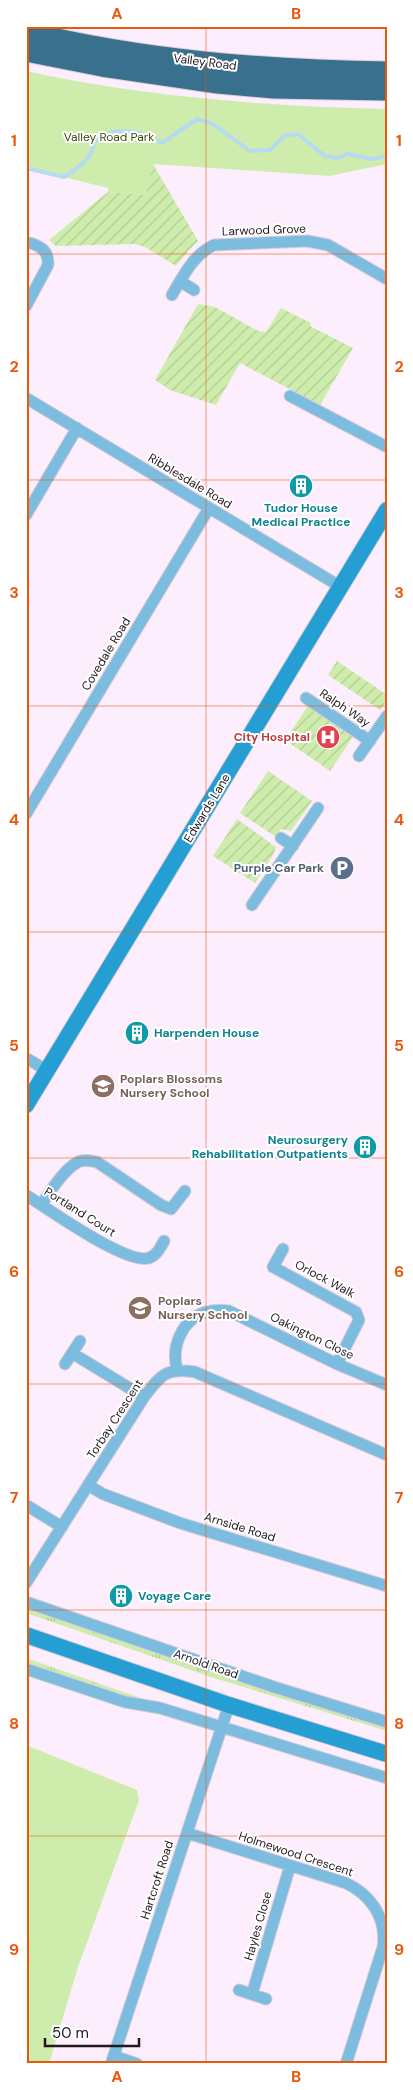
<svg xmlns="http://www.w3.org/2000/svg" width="413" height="2090" viewBox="0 0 413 2090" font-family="'DM Sans',sans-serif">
  <defs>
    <pattern id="grass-tufts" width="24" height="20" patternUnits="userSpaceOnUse" patternTransform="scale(1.25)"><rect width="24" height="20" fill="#ceedac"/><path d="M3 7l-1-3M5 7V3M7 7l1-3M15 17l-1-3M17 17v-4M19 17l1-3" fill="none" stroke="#b1cb94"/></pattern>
    <pattern id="garden-furrows" width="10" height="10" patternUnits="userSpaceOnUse" patternTransform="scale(1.25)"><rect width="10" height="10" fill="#ceedac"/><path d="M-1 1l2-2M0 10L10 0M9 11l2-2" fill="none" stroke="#b1cb94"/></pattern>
  </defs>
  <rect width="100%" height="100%" fill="#fdeefd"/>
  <path fill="url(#grass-tufts)" d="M26,1607L387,1723V1731L214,1678L26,1613Z
    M26,1658L152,1702L124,1698L26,1664Z"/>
  <path fill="#ceedac" d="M26,71C145,97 266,106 387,109V164L329,176L154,164L146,195L108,192V188L26,168Z
    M26,1745L137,1790L139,1800L78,1967L49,2064H26Z"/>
  <path fill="url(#garden-furrows)" d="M153,164L198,241L189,250L176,266L145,247L134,244L56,246L49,240L108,192L146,195Z
    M198,304L215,307L258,331L266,332L281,308L311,323L310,326L353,348L320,405L240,363L216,405L170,390L155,380Z
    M337,661L387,695V700L380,710L328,675Z
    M308,706L353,737L330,771L285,740Z
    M268,771L312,801L291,831L281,829L276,837L240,813Z
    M237,819L276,847L273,855L255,883L213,856Z"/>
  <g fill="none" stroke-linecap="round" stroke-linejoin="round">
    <path stroke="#b7daf3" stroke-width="4" d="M26,168L64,177C77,169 93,158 94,142C113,124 142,131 162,143L197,119L213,124L250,151L270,150L284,136L298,134L325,156L337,158L348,154L371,159L387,156"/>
    <g stroke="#daccda" stroke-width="13">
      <path id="street" d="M26,242C39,245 49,250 48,265L26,306
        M180,281L194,290
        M172,295C184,275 193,255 214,245L307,241L328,245L387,279
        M290,396L387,447
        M26,398L341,587
        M26,515L77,428
        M306,698L370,741
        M359,756L387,716
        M26,814L209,508
        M281,838L293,846
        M252,905L318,808
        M26,1058L48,1071
        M26,1195C47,1208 126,1265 149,1258C157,1255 160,1248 164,1241
        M41,1205C50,1192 64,1169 78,1162C84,1159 91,1161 97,1162L161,1205L171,1209L185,1191
        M283,1249L273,1267L356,1312L359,1320L337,1364
        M72,1353L144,1397
        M65,1364L80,1341
        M177,1369C171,1347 182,1319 206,1312C214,1310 222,1310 229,1311L337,1364L387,1385
        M88,1485L103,1494L180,1523L387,1586
        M26,1505L62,1527
        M26,1583L144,1397C161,1375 166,1367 195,1372L387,1455
        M26,1602L274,1687L387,1722
        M26,1669L125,1702L160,1708L387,1778
        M187,1833L346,1883C371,1895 387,1918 383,1947L346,2064
        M239,1990L266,1999
        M252,1994L290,1866
        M114,2056L137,2064
        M111,2064L229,1705"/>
    </g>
    <g stroke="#daccda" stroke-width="18">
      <path id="secondary" d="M26,1105L387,510
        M26,1635L229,1705L387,1754"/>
    </g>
    <g stroke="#daccda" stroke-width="23">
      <path id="highway" d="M26,32C144,61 266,70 387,72
        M26,51L102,66L218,83L274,88L387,90"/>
    </g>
    <use href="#street" stroke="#7bbcdf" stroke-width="11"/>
    <use href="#secondary" stroke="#259fd3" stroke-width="16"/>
    <use href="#highway" stroke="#38708d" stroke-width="21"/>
  </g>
  <path fill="none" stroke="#e8590c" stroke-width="1" stroke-opacity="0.55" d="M206,26V2064M26,254H387M26,480H387M26,706H387M26,932H387M26,1158H387M26,1384H387M26,1610H387M26,1836H387"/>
  <defs>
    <g id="building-disc" transform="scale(1.25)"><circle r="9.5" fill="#0f9aa8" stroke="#fff"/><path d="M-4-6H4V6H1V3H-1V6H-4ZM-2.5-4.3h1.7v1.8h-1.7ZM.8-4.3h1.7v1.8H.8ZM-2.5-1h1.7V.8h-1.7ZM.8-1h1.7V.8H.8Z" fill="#fff"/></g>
    <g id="hospital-disc" transform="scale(1.25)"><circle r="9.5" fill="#e0444e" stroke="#fff"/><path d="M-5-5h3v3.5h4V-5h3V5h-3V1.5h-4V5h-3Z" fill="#fff"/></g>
    <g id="parking-disc" transform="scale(1.25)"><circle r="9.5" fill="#5c6f8a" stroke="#fff"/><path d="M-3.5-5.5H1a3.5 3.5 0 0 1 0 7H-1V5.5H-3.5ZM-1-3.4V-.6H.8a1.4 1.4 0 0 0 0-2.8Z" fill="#fff"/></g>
    <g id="school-disc" transform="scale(1.25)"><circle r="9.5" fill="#8d6e63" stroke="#fff"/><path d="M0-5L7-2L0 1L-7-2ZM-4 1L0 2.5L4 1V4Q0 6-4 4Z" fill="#fff"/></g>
  </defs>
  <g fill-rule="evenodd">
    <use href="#building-disc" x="301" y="486"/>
    <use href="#hospital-disc" x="328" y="737"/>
    <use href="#parking-disc" x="342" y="868"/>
    <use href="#building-disc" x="137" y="1033"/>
    <use href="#school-disc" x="103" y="1086"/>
    <use href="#building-disc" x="365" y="1147"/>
    <use href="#school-disc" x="140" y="1308"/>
    <use href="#building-disc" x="121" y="1596"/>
  </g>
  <g text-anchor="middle" stroke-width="4" stroke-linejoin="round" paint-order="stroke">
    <g font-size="12" fill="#221921" stroke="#fff">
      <text transform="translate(205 62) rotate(7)" y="4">Valley Road</text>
      <text transform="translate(264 230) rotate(-2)" y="4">Larwood Grove</text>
      <text transform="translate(190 481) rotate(31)" y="4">Ribblesdale Road</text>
      <text transform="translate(106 654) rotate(-59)" y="4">Covedale Road</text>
      <text transform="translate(345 708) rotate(34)" y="4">Ralph Way</text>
      <text transform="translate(207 808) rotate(-59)" y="4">Edwards Lane</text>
      <text transform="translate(80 1212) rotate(32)" y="4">Portland Court</text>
      <text transform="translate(325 1279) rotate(28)" y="4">Orlock Walk</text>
      <text transform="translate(312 1336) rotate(26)" y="4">Oakington Close</text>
      <text transform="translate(115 1419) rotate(-57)" y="4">Torbay Crescent</text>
      <text transform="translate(240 1527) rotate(17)" y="4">Arnside Road</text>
      <text transform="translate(206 1664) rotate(19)" y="4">Arnold Road</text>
      <text transform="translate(296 1854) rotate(18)" y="4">Holmewood Crescent</text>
      <text transform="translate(157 1880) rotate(-72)" y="4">Hartcroft Road</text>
      <text transform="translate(258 1926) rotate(-74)" y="4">Hayles Close</text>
    </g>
    <g font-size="12" fill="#344d0c" stroke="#fff">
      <text x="109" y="141">Valley Road Park</text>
    </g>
    <g font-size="12" font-weight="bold" fill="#0d838f" stroke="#fff" text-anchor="start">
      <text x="301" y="512" text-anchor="middle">Tudor House<tspan x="301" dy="14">Medical Practice</tspan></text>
      <text x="154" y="1037">Harpenden House</text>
      <text x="348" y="1144" text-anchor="end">Neurosurgery<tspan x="348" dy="14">Rehabilitation Outpatients</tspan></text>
      <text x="138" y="1600">Voyage Care</text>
    </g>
    <g font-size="12" font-weight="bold" fill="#be3a42" stroke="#fff" text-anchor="end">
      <text x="310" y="741">City Hospital</text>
    </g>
    <g font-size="12" font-weight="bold" fill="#4e5e75" stroke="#fff" text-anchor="end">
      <text x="324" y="872">Purple Car Park</text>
    </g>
    <g font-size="12" font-weight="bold" fill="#785e54" stroke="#fff" text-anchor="start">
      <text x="120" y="1083">Poplars Blossoms<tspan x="120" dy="14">Nursery School</tspan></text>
      <text x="158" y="1305">Poplars<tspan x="158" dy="14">Nursery School</tspan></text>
    </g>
  </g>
  <rect width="413" height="2090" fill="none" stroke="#ffffff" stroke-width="55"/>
  <path d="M45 2038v8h94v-8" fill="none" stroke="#221921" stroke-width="2.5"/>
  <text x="52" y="2038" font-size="15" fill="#221921" stroke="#ffffff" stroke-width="4" paint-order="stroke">50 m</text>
  <rect x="28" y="28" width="358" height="2034" fill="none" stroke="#e8590c" stroke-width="2"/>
  <g font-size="16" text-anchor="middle" font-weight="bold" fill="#e8590c">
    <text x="117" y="19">A</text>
    <text x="296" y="19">B</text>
    <text x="14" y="146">1</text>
    <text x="399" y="146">1</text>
    <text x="14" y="372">2</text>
    <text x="399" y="372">2</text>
    <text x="14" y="598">3</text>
    <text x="399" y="598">3</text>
    <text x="14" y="825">4</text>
    <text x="399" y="825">4</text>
    <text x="14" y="1051">5</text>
    <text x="399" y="1051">5</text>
    <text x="14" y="1277">6</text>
    <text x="399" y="1277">6</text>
    <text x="14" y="1503">7</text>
    <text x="399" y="1503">7</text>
    <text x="14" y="1729">8</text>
    <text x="399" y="1729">8</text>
    <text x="14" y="1955">9</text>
    <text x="399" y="1955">9</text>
    <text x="117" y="2082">A</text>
    <text x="296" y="2082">B</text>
  </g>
</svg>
